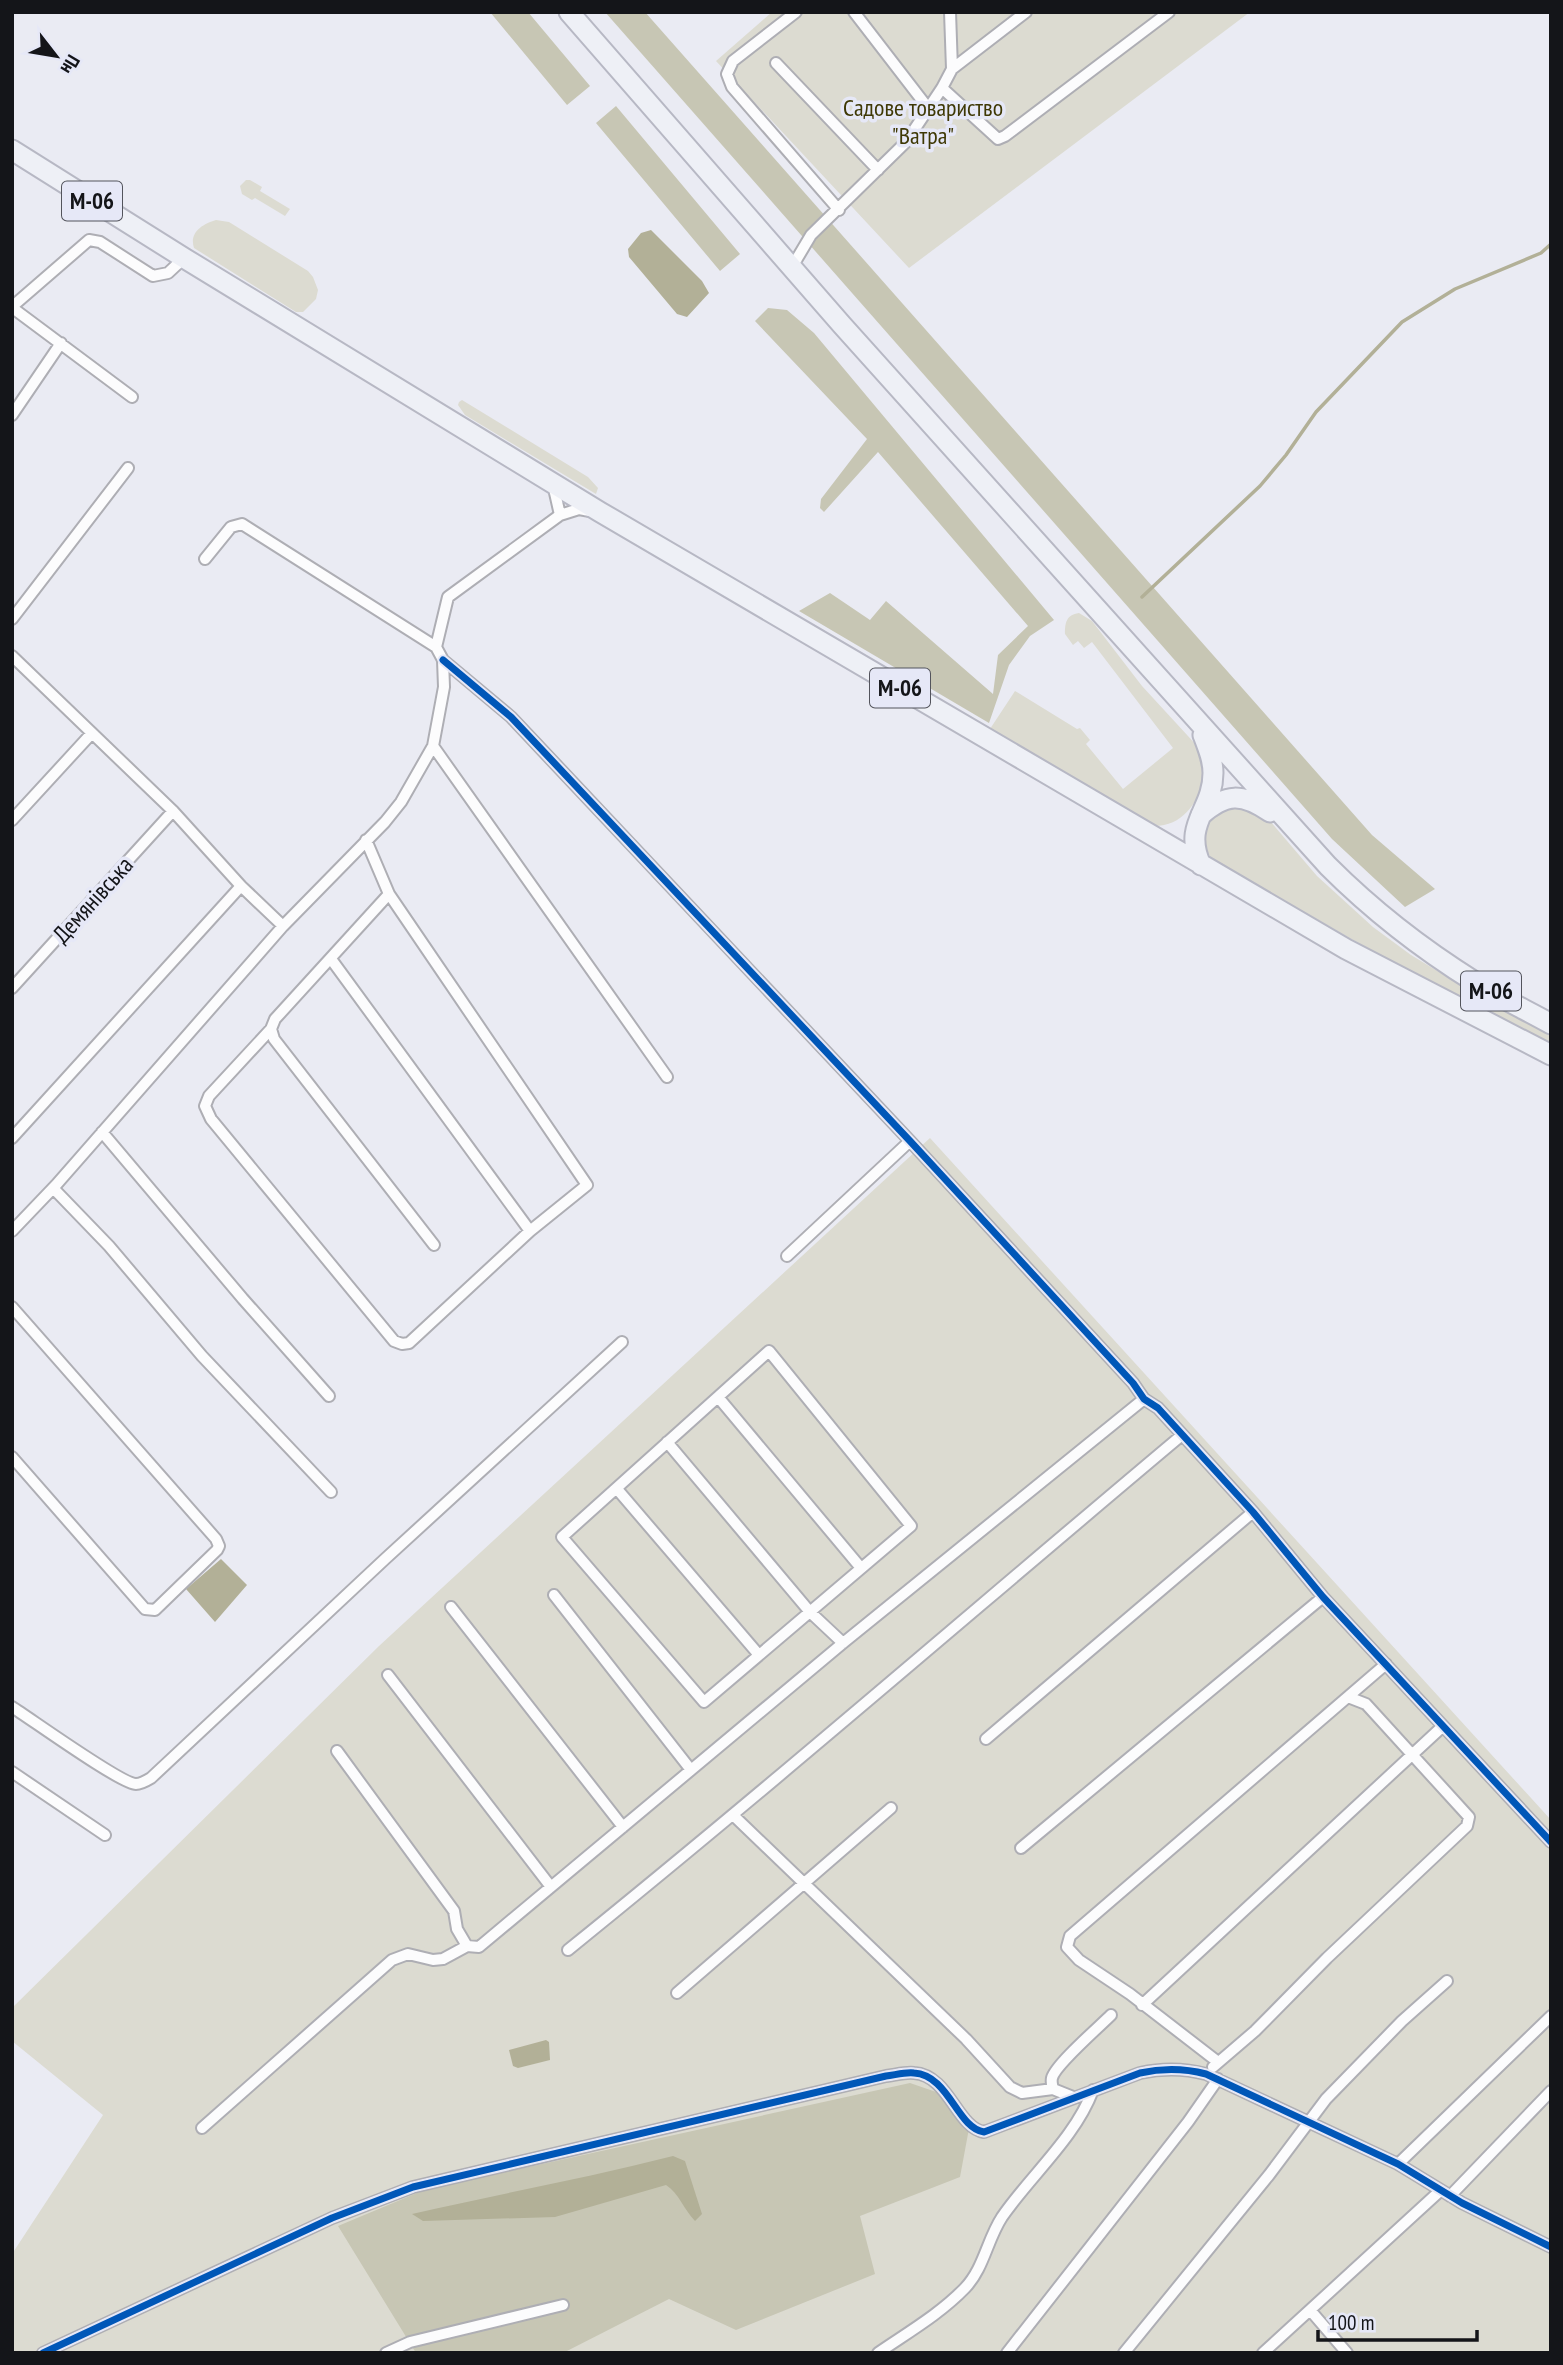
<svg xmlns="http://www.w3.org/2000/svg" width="1563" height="2365" viewBox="0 0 1563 2365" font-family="'PT Sans Narrow',sans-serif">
  <rect width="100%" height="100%" fill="#eaebf3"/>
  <path fill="#dcdbd1" d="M772,12H1250L909,268L716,61Z
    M246,180H250L262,187L260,191L290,209L285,216L255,198L252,200L242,194L240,186Z
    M216,220L229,222L308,271L313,277L318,290L316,299L303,312H296L194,248C189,233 202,224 216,220Z
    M462,400L588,477L598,488L596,494L465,415L458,405L459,402Z
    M1079,613L1092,621L1142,686L1199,748L1207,780C1195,804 1183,826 1154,826L988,732L1015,691L1077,729L1080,728L1090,740L1086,744L1123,789L1173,748L1092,642L1084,648L1078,641L1073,645L1065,634C1065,623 1066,615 1079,613Z
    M1232,802L1264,814L1317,876L1373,927L1411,955L1472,992L1551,1036V1047L1404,969L1213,860C1202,847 1204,837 1206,820Z
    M930,1138L1551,1820V2353H12V2254L103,2115L12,2041V2008L379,1646Z"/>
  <path fill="#c7c6b4" d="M490,12H528L590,86L567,105Z
    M605,12H645L1372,835L1435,889L1405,907L1332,839Z
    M616,106L740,254L720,271L596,123Z
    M768,308L787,310L814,333L1054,620L1030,636L1009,665L989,723L799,611L830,593L870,620L886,601L993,694L998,655L1028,626L878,452L824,512L820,508L821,499L867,439L755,321Z
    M910,2083L939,2093L970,2123L960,2177L860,2216L875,2274L736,2330L669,2299L563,2353H416L338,2226L424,2190Z"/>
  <path fill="#b2b097" d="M651,230L702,281L709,293L687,317L677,314L629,257L628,249L641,233Z
    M221,1559L247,1585L215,1622L186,1589Z
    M546,2040L549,2042L550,2060L518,2068L513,2066L509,2050Z
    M673,2156L685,2161L702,2214L695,2221C684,2210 679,2193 666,2185L555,2217L423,2221L412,2214C499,2194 587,2178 673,2156Z"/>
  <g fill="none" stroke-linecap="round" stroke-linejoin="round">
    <path stroke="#b2b097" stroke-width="3.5" d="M1142,597L1260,486L1286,455L1316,412L1402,322L1455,289L1541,253L1551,244"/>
    <g stroke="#aeaeb4" stroke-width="14">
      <path id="minor" d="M796,12L733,61L727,74L732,87L839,210
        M854,12L928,108
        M776,63L878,170
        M952,69L1026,12
        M942,88L998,139L1005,136L1169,12
        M792,267L811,235L906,142L942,88L952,69L950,12
        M132,397L14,309V305L89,240L100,242L153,276L168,273L184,258
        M12,415L61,343
        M553,484L560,515
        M205,559L231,527L242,524L436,647
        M12,619L128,468
        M12,656L173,811L241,886L283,926
        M443,660L511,717L910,1141L1133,1383L1144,1399L1158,1408L1253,1512L1323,1597L1551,1842
        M433,746L667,1077
        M12,820L92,733
        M389,894L275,1019L271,1029L274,1039L434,1245
        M331,959L530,1231
        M12,988L173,811
        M271,1029L209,1096L205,1106L211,1119L394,1341L402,1344L409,1343L530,1231L587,1185L389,894L366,840
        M102,1132L243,1299L329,1396
        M12,1138L241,886
        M53,1188L109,1246L202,1356L331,1492
        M12,1231L56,1185L283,926L385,822L401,802L433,746L444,687L443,660L436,647L448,597L560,515L579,509L590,511
        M787,1256L910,1141
        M12,1307L216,1539L219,1546L217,1550L155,1610L145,1609L12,1457
        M769,1351L911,1526L704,1702L562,1537Z
        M718,1397L861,1568
        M667,1442L810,1612L843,1643
        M617,1489L759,1655
        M554,1595L691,1770
        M451,1607L623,1827
        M388,1675L551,1887
        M12,1707C31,1719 121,1784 136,1784C141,1784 146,1781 151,1778L385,1559L622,1342
        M986,1739L1253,1512
        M337,1751L454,1911L457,1929L467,1946
        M12,1772L105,1835
        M734,1816L966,2039L1010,2087L1022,2093L1053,2089L1073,2097
        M1021,1848L1323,1597
        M568,1950C776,1782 977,1607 1182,1435
        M677,1993L891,1808
        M1142,2005L1442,1727
        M1218,2062L1130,1994L1079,1960L1067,1947L1070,1936L1386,1664
        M1213,2067L1255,2031L1327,1958L1467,1826L1469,1817L1366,1704L1348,1697
        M1053,2089C1052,2085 1051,2082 1052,2078C1055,2065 1099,2027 1111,2015
        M202,2128L392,1960L408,1954L433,1960L443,1959L467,1946L479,1947L843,1643L1144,1399
        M1398,2164L1551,2016
        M1450,2196L1551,2091
        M1310,2310L1347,2353
        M43,2353L332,2218L413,2187L886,2076C895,2075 905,2072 914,2073C949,2075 957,2128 984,2132L1140,2073C1163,2068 1183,2068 1206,2074L1398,2164L1462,2203L1551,2247
        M386,2353L410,2342L563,2305
        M878,2353C907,2333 940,2314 965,2288C984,2268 987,2240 1002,2217C1031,2175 1075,2138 1093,2090
        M1007,2353L1188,2122L1218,2079
        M1124,2353L1269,2175L1326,2099L1402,2021L1447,1981
        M1263,2353L1441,2190"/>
    </g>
    <g stroke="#b7b8c4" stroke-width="23">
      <path id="trunk" d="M569,12L842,325L1328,866C1372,910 1422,949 1475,982C1500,998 1526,1010 1551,1024
        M12,150L184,258L600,512L1346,949L1551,1055
        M1201,815C1226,793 1242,793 1270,812
        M1201,865C1182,823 1213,811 1213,773C1213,760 1208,748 1203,735"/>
    </g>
    <use href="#minor" stroke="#fcfcfd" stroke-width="10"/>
    <use href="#trunk" stroke="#eef0f6" stroke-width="19"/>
    <g stroke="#e6e8f7" stroke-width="11">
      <path id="cycleway" d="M443,660L511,717L910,1141L1133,1383L1144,1399L1158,1408L1253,1512L1323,1597L1551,1842
        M43,2353L332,2218L413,2187L886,2076C895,2075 905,2072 914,2073C949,2075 957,2128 984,2132L1140,2073C1163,2068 1183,2068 1206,2074L1398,2164L1462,2203L1551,2247"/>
    </g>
    <use href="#cycleway" stroke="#0057b8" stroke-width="7"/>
  </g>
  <g text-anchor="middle" stroke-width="7" stroke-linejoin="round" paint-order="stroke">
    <g fill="#e6e8f7" stroke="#53545c" stroke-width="2">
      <rect x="62" y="181.5" width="60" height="39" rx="5"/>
      <rect x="870" y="668.5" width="60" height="39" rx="5"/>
      <rect x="1461" y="971.5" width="60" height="39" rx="5"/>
    </g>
    <g font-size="23" font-weight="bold" fill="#141519">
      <text x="92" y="209">М-06</text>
      <text x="900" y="696">М-06</text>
      <text x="1491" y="999">М-06</text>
    </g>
    <g font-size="24" fill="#3e3805" stroke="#e6e8f7">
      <text x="923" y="116">Садове товариство<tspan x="923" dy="28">"Ватра"</tspan></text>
    </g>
    <g font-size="24" fill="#141519" stroke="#e6e8f7">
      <text transform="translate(93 900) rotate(-48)" y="8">Демянівська</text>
    </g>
  </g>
  <rect width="1563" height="2365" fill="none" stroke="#141519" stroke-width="28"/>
  <g transform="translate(56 56) rotate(121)" stroke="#e6e8f7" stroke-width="5" paint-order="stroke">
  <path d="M0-5L12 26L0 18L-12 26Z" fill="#141519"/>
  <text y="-10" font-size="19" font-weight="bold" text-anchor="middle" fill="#141519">Пн</text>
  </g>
  <path d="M1318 2330v10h159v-10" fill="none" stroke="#141519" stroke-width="3.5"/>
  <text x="1328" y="2330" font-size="21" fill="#141519" stroke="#e6e8f7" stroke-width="5" paint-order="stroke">100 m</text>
</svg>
